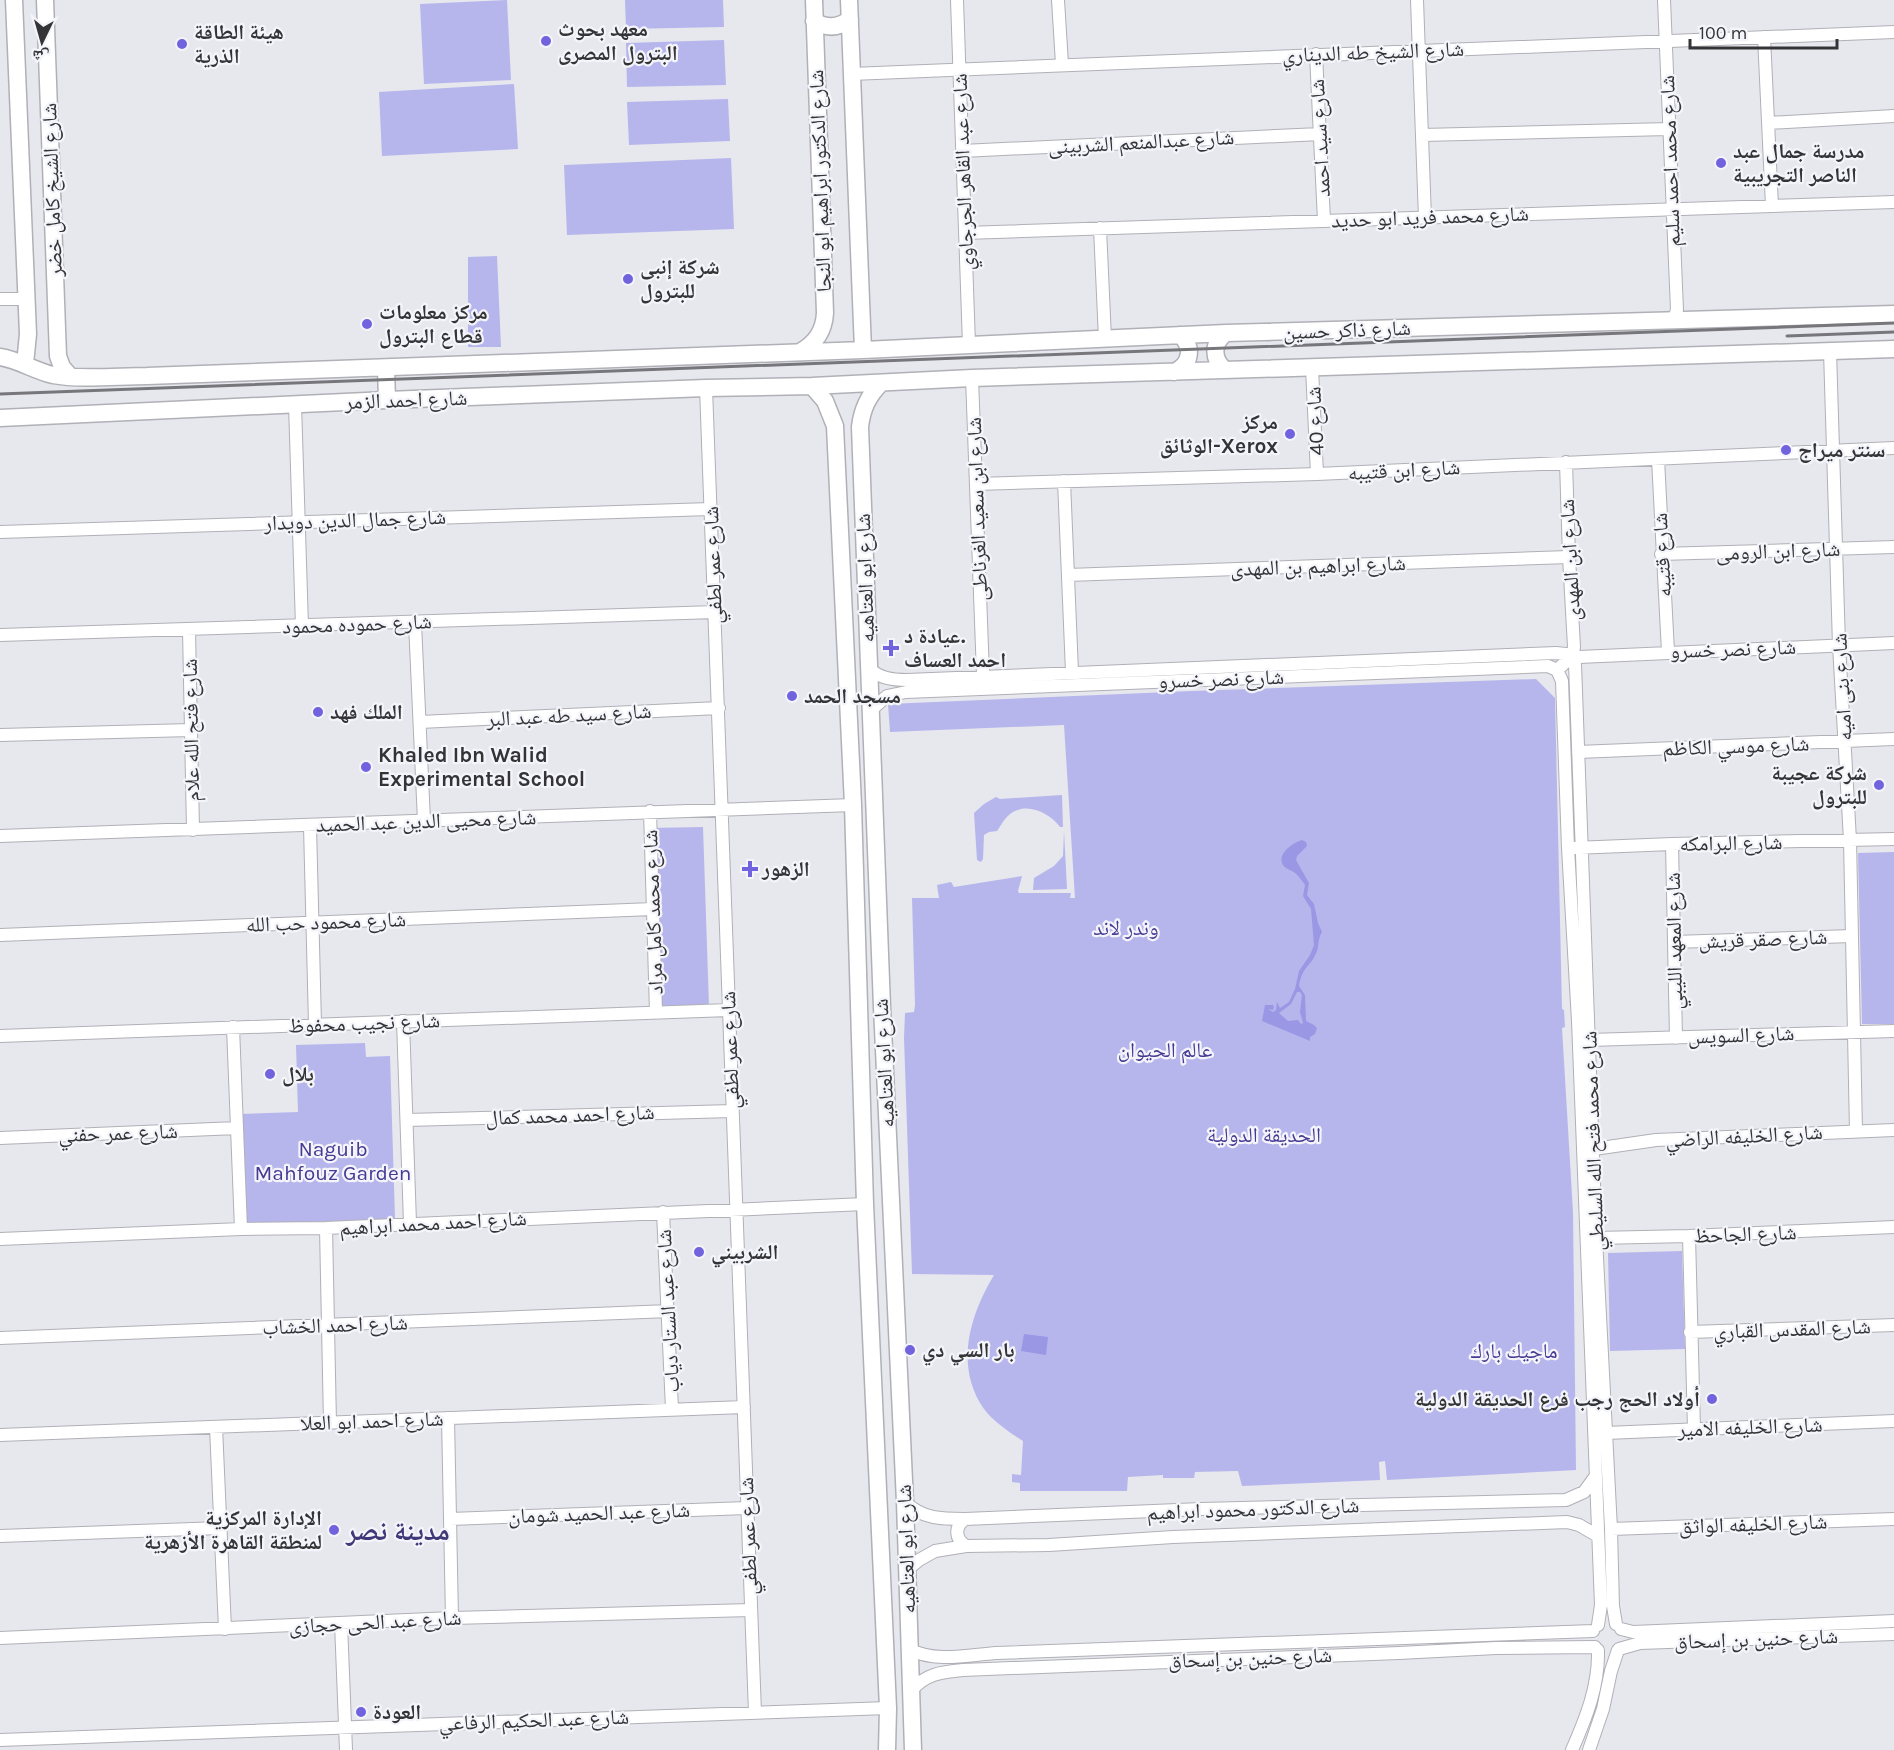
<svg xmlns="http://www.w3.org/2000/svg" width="1894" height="1750" viewBox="0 0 1894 1750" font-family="Karla,'Noto Naskh Arabic',sans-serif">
  <rect width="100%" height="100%" fill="#e7e7ee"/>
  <path fill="#b6b6ec" d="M507,0L511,80L424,84L420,4Z
    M625,0H723L724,27L626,29Z
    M724,40L726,85L627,87L626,43Z
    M514,84L518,149L382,156L379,92Z
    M728,99L730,141L629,145L627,102Z
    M731,158L734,229L567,235L564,165Z
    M497,256L501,347H468V257Z
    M1536,679L1555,698L1562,1009L1564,1010L1565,1027L1562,1028L1573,1212L1576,1470L1387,1480L1385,1461L1379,1462L1380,1480L1242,1486L1238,1471L1195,1472L1194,1478H1163V1475L1128,1477L1127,1491H1020V1483L1012,1482V1474L1021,1475L1023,1441C1009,1432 994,1422 984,1409C954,1366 970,1315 994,1275L912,1274L904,1038L905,1013L914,1012L915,1005L912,898H939L937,885L951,882L954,887L1022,876L1018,891L1019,893H1071L1070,898H1075L1064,725L890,732L888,704L1192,691Z
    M1062,795L1063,827H1060C1049,812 1025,801 1009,815C1003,820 1001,826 997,831L989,832L984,835L983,859L981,862L977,860L974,813L984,804L996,797L1000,799Z
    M703,827L709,1006H658L650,828Z
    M1064,831L1067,889L1033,890L1034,878L1054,866L1063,856Z
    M1894,852V1024H1862L1858,853Z
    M365,1043L366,1057L390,1056L395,1219L244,1224L241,1114L298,1112L296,1045Z
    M1682,1251L1685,1349L1610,1351L1608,1253Z"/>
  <path fill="#9a97e4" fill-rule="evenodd" d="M1302,840L1306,842L1307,846L1297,856L1296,860L1309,883L1307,895L1314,904L1318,923L1322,932C1318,938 1319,944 1317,951C1311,967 1302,966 1299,986L1305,995L1306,1021L1314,1025L1317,1028L1315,1034L1310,1037V1041L1262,1021L1265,1005H1273L1274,1007L1273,1010L1268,1009L1273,1012L1276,1010L1277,1002L1280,1008L1289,1002L1295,989L1299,971L1310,955L1314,945L1311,909L1303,896L1305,885C1302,881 1299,876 1295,873C1292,870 1285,869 1283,865C1276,854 1294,842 1302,840ZM1297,992H1300L1302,995L1300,1012L1303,1023L1301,1024L1298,1020L1288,1021L1279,1013L1291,1004Z
    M1024,1334L1048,1337L1046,1355L1021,1351Z"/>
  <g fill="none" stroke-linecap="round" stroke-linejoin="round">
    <g stroke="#b0b0b7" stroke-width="14">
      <path id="minor" d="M957,0L969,345
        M1058,0L1062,64
        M1417,0L1425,218
        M1664,0L1677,310L1675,316L1671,321
        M1764,37L1772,206
        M1316,54L1324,221
        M851,74L1894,32
        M1768,123L1894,116
        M1422,135L1669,129
        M962,151L1320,134
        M1100,228L1105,339
        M965,233L1894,202
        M0,299H26
        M1830,351L1839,645L1850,840L1856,1131
        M1312,368L1317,474
        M972,378L983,675
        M706,388L755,1713
        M295,404L302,626
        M1658,459L1668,652
        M1566,462L1569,557L1574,647L1572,658
        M1064,481L1072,672
        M976,484L1317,474L1894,448
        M0,532L710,509
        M1661,554L1894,547
        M1068,575L1569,557
        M415,623L424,821
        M189,630L193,830
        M0,635L715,612
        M1572,658L1575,664L1596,1238L1611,1529L1613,1606L1616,1624
        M868,668C880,678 891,680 907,680L1556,653L1566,654L1572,658
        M1557,670L1562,681L1568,848L1578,1021L1601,1605L1598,1625
        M1557,670L1568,660L1579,657L1894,643
        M871,710L887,696L906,692L1548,666L1557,670
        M420,722L719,708
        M0,735L191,730
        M1578,752L1894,739
        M650,811L656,1012
        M310,826L315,1024
        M0,836L853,805
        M1672,844L1676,1038
        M1574,848L1672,844L1894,839
        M0,935L653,909
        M1674,942L1852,936
        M403,1021L410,1223
        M233,1027L241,1229
        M0,1036L729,1010
        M1589,1040L1894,1031
        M407,1120L732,1111
        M0,1138L237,1128
        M1594,1149L1656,1140L1894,1130
        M663,1212L672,1409
        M326,1228L330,1423
        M1689,1236L1694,1429
        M1596,1238L1689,1236L1894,1227
        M0,1239L241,1229L326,1228L865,1204
        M1690,1332L1894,1325
        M0,1338L669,1311
        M448,1418L452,1618
        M216,1427L225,1629
        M1606,1433L1894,1421
        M0,1435L744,1407
        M905,1502C922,1519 942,1519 965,1519L1201,1509L1566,1500L1584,1492L1595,1477
        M450,1519L747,1508
        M965,1519C954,1527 955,1539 966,1546
        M1611,1529L1894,1519
        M0,1536L220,1528
        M906,1571L919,1560L935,1551L966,1546L1049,1545L1173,1537L1567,1522L1579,1525L1598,1536
        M341,1623L346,1750
        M1621,1629L1633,1632L1894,1621
        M0,1638L452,1618L751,1610
        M909,1649C935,1663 968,1655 996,1653L1593,1631
        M1619,1649L1640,1643L1894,1634
        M911,1691C925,1674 941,1672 963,1670L1399,1653L1496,1648L1595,1647
        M0,1740L888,1708
        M1572,1750C1586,1718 1599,1686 1598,1650
        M1589,1750L1603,1709L1611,1671L1618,1650"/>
    </g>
    <g stroke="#b0b0b7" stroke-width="19">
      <path id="major" d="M14,0L28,334L25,364
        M45,0L58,356L62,367L70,376
        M849,0L863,350
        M814,21C827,29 839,28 850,19
        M800,352C816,343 824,331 825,313L814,0
        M0,357C19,360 35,371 53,375C81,380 118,376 147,376L863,350L1226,333L1894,314
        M386,368L387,400
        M1225,370C1212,359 1212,343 1226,333
        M1174,372C1191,365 1194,347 1180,335
        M881,383C868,396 862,409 860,427L882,1007L905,1502L913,1750
        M812,386L825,401L835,426L853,805L865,1204L888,1708L887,1750
        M0,418L387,400L706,388L812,386L972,378L1894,349"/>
    </g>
    <use href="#minor" stroke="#fff" stroke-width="12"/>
    <use href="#major" stroke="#fff" stroke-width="16"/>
    <path stroke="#76767b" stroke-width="3" d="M1787,336L1894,332
      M0,394L1894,323"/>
  </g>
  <g fill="#7163dd" stroke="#f4f4fb" stroke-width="2">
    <circle cx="546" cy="41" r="6"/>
    <circle cx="182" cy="44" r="6"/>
    <circle cx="1721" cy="163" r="6"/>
    <circle cx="628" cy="279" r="6"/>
    <circle cx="367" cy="324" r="6"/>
    <circle cx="1290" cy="434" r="6"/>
    <circle cx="1786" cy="450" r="6"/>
    <path d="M888 639h6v6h6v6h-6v6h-6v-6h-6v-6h6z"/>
    <circle cx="792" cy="696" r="6"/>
    <circle cx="318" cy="712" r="6"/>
    <circle cx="366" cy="767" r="6"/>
    <circle cx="1879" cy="785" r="6"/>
    <path d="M747 860h6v6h6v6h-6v6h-6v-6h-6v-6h6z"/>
    <circle cx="270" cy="1074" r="6"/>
    <circle cx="699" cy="1252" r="6"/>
    <circle cx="910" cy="1350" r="6"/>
    <circle cx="1712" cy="1399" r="6"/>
    <circle cx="334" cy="1530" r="6"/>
    <circle cx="361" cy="1712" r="6"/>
  </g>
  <g text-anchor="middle" stroke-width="4.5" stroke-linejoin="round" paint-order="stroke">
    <g font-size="21" font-weight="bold" fill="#343437" stroke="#f4f4fb" text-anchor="start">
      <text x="558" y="36">معهد بحوث<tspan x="558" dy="24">البترول المصرى</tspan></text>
      <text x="194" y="39">هيئة الطاقة<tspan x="194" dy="24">الذرية</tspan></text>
      <text x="1733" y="158">مدرسة جمال عبد<tspan x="1733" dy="24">الناصر التجريبية</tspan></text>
      <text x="640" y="274">شركة إنبى<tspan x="640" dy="24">للبترول</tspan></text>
      <text x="379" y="319">مركز معلومات<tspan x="379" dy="24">قطاع البترول</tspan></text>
      <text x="1278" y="429" text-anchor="end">مركز<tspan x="1278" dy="24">الوثائق-Xerox</tspan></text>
      <text x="1798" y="457">سنتر ميراج</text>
      <text x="904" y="643">عيادة د.<tspan x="904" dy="24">احمد العساف</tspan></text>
      <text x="804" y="703">مسجد الحمد</text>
      <text x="330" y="719">الملك فهد</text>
      <text x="378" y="762">Khaled Ibn Walid<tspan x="378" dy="24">Experimental School</tspan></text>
      <text x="1867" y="780" text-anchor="end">شركة عجيبة<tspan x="1867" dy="24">للبترول</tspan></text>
      <text x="762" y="876">الزهور</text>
      <text x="282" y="1081">بلال</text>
      <text x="711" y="1259">الشربيني</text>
      <text x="922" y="1357">بار السي دي</text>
      <text x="1700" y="1406" text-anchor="end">أولاد الحج رجب فرع الحديقة الدولية</text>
      <text x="322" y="1525" text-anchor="end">الإدارة المركزية<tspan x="322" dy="24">لمنطقة القاهرة الأزهرية</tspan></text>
      <text x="373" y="1719">العودة</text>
    </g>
    <g font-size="21" fill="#343437" stroke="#f4f4fb">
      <text transform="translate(1373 52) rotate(-2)" y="7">شارع الشيخ طه الديناري</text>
      <text transform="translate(1320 138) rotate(-93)" y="7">شارع سيد احمد</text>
      <text transform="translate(1141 142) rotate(-3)" y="7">شارع عبدالمنعم الشربينى</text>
      <text transform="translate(1670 161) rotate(-92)" y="7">شارع محمد احمد سليم</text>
      <text transform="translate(963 172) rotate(-92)" y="7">شارع عبد القاهر الجرجاوي</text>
      <text transform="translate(820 181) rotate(-92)" y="7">شارع الدكتور ابراهيم ابو النجا</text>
      <text transform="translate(52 190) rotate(-92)" y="7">شارع الشيخ كامل خضر</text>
      <text transform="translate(1430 217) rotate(-2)" y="7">شارع محمد فريد ابو حديد</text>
      <text transform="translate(1347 330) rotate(-2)" y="7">شارع ذاكر حسين</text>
      <text transform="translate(406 400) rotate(-2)" y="7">شارع احمد الزمر</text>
      <text transform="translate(1315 421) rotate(-93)" y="7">شارع 40</text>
      <text transform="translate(1404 470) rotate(-3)" y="7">شارع ابن قتيبه</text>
      <text transform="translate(977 509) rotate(-92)" y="7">شارع ابن سعيد الغرناطى</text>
      <text transform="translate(355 520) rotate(-2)" y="7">شارع جمال الدين دويدار</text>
      <text transform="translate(1778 551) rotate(-2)" y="7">شارع ابن الرومى</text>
      <text transform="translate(1662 555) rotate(-93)" y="7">شارع قتيبه</text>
      <text transform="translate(1570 560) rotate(-93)" y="7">شارع ابن المهدى</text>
      <text transform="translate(713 565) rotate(-92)" y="7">شارع عمر لطفي</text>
      <text transform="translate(1318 566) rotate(-2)" y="7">شارع ابراهيم بن المهدى</text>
      <text transform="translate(865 578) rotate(-92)" y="7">شارع ابو العتاهيه</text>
      <text transform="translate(357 624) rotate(-2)" y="7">شارع حموده محمود</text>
      <text transform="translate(1733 649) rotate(-2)" y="7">شارع نصر خسرو</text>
      <text transform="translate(1221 679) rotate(-2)" y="7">شارع نصر خسرو</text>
      <text transform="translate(1842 687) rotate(-93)" y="7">شارع بنى اميه</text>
      <text transform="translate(569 715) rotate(-3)" y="7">شارع سيد طه عبد البر</text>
      <text transform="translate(191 730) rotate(-91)" y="7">شارع فتح الله علام</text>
      <text transform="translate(1736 746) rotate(-2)" y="7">شارع موسي الكاظم</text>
      <text transform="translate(426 821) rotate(-2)" y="7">شارع محيى الدين عبد الحميد</text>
      <text transform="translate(1731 843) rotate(-1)" y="7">شارع البرامكه</text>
      <text transform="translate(653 912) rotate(-92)" y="7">شارع محمد كامل مراد</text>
      <text transform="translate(326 922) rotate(-2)" y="7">شارع محمود حب الله</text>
      <text transform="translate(1763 939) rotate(-2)" y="7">شارع صقر قريش</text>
      <text transform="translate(1674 941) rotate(-91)" y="7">شارع المعهد الليبي</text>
      <text transform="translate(364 1023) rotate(-2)" y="7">شارع نجيب محفوظ</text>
      <text transform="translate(1741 1035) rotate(-2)" y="7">شارع السويس</text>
      <text transform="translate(730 1050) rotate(-92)" y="7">شارع عمر لطفي</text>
      <text transform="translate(884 1063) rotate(-93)" y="7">شارع ابو العتاهيه</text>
      <text transform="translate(570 1115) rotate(-2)" y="7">شارع احمد محمد كمال</text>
      <text transform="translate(118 1133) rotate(-2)" y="7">شارع عمر حفني</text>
      <text transform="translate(1744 1136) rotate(-3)" y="7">شارع الخليفه الراضي</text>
      <text transform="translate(1593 1141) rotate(-92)" y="7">شارع محمد فتح الله السليطي</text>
      <text transform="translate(433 1223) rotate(-3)" y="7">شارع احمد محمد ابراهيم</text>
      <text transform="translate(1745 1234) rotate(-2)" y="7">شارع الجاحظ</text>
      <text transform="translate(668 1311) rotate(-93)" y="7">شارع عبد الستار دياب</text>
      <text transform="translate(335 1325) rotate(-2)" y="7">شارع احمد الخشاب</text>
      <text transform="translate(1792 1329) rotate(-2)" y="7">شارع المقدس القباري</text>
      <text transform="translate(372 1421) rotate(-2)" y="7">شارع احمد ابو العلا</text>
      <text transform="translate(1750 1427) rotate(-2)" y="7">شارع الخليفه الامير</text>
      <text transform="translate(1253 1509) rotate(-2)" y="7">شارع الدكتور محمود ابراهيم</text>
      <text transform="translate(599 1513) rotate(-2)" y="7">شارع عبد الحميد شومان</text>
      <text transform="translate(1753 1524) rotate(-2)" y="7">شارع الخليفه الواثق</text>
      <text transform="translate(748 1536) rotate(-92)" y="7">شارع عمر لطفي</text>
      <text transform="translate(906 1549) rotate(-92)" y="7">شارع ابو العتاهيه</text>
      <text transform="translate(375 1622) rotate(-3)" y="7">شارع عبد الحى حجازى</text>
      <text transform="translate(1756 1639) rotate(-2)" y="7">شارع حنين بن إسحاق</text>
      <text transform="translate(1250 1658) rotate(-2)" y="7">شارع حنين بن إسحاق</text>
      <text transform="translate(534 1720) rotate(-2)" y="7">شارع عبد الحكيم الرفاعي</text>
    </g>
    <g font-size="21" fill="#453992" stroke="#f4f4fb">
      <text x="1126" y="935">وندر لاند</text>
      <text x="1165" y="1057">عالم الحيوان</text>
      <text x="1264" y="1142">الحديقة الدولية</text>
      <text x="333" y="1156">Naguib<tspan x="333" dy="24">Mahfouz Garden</tspan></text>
      <text x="1514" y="1358">ماجيك بارك</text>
    </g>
    <g font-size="27" font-weight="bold" fill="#3f3a77" stroke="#f4f4fb">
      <text x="398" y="1540">مدينة نصر</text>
    </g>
  </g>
  <g transform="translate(42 42) rotate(185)" stroke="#f4f4fb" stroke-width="4.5" paint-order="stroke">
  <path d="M0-4.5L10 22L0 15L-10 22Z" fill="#343437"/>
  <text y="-9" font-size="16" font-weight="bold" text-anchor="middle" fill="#343437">ش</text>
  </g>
  <path d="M1690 39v9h147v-9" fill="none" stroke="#343437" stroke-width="3"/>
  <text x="1699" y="39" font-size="18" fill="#343437" stroke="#f4f4fb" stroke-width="4.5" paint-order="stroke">100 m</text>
</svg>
